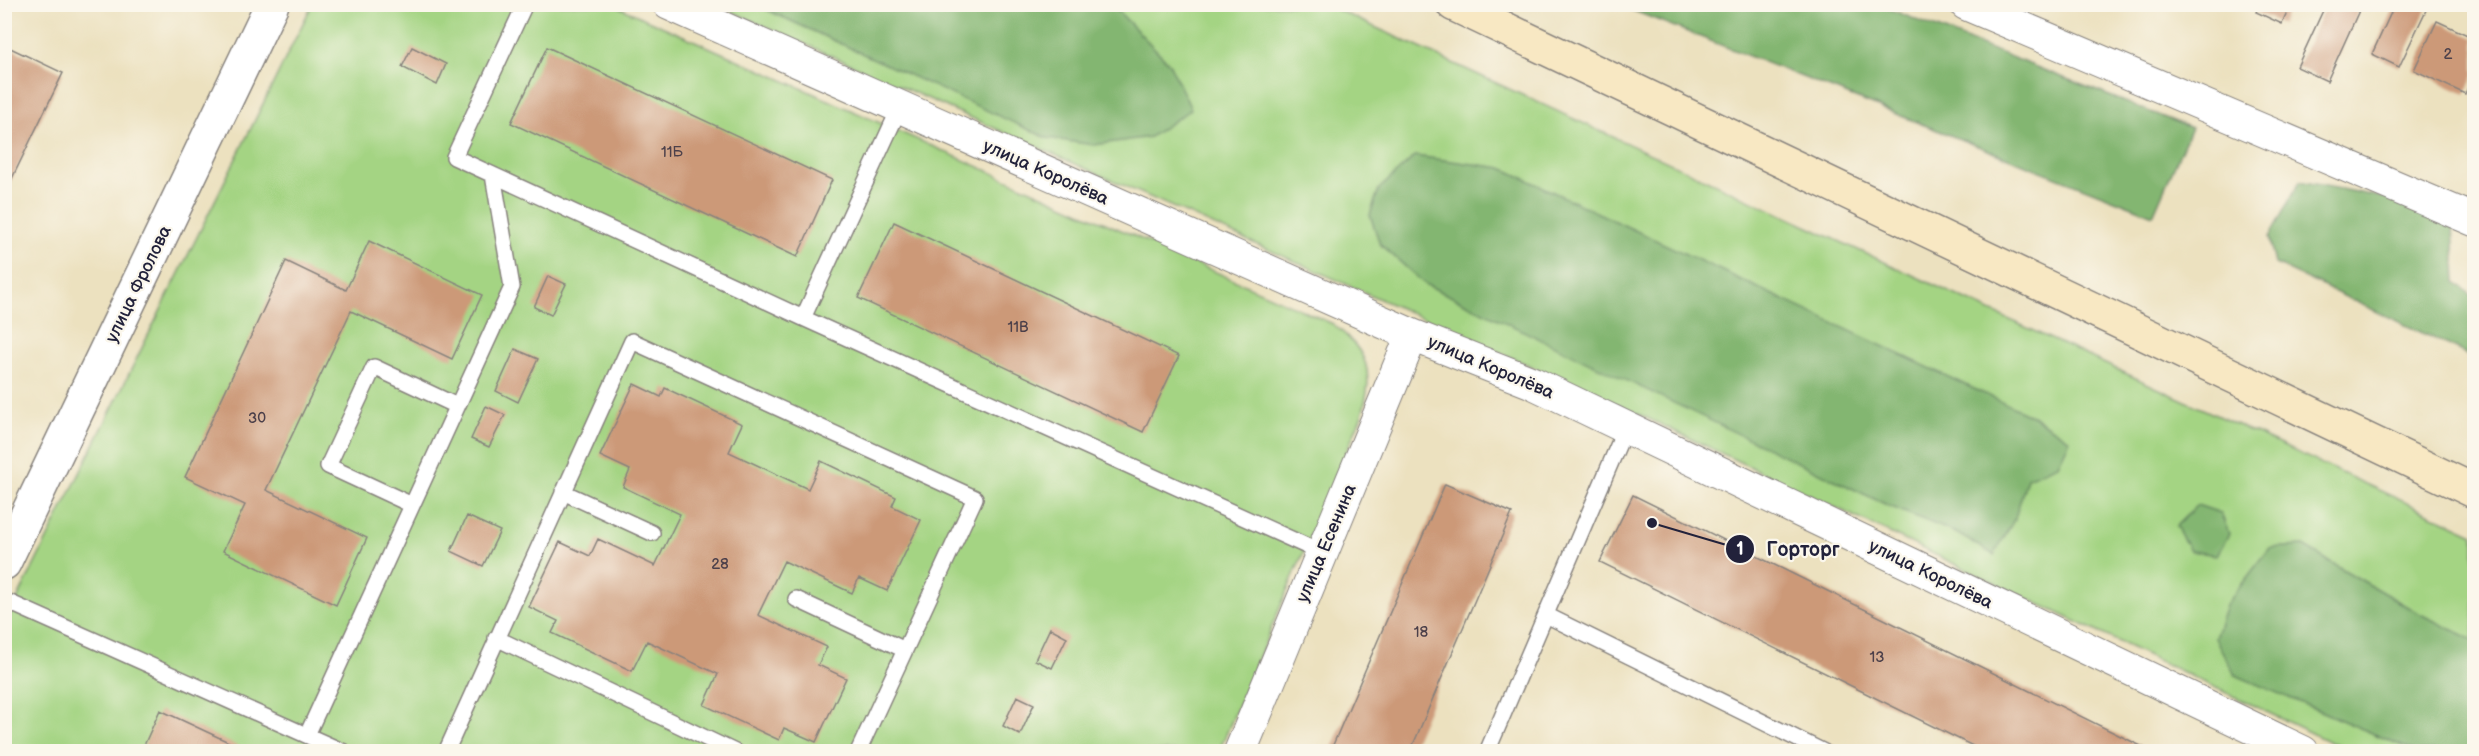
<svg xmlns="http://www.w3.org/2000/svg" width="2479" height="756" viewBox="0 0 2479 756" font-family="'Balsamiq Sans',sans-serif">
  <rect width="100%" height="100%" fill="#fbf7ec"/>
  <filter id="ink" filterUnits="userSpaceOnUse"><feTurbulence type="fractalNoise" baseFrequency=".0167" numOctaves="2"/><feDisplacementMap in="SourceGraphic" scale="12" xChannelSelector="R" yChannelSelector="G"/><feConvolveMatrix kernelMatrix="1 2 1 2 8 2 1 2 1" color-interpolation-filters="sRGB"/></filter>
  <filter id="wash" filterUnits="userSpaceOnUse"><feTurbulence type="fractalNoise" baseFrequency=".008" numOctaves="4" result="noise"/><feDisplacementMap in="SourceGraphic" scale="24" xChannelSelector="R" yChannelSelector="G"/><feGaussianBlur stdDeviation="1.35" result="paint"/><feColorMatrix in="noise" values="0 0 0 0 0 0 0 0 0 0 0 0 0 0 0 0 0 1.4 0 .05"/><feComposite in="paint" operator="in"/></filter>
  <g filter="url(#wash)">
    <rect width="100%" height="100%" fill="#ece1bf"/>
    <path fill="#a4d483" stroke="#637b5f" stroke-width="1.5" d="M312,5H614L1333,324C1369,353 1374,370 1362,415L1219,751H5L4,626Z
      M717,5H1327L2474,534V751H2349L1630,410Z"/>
    <path fill="#83b671" stroke="#526c56" stroke-width="1.5" d="M756,5H1112L1169,63L1191,109L1150,137L1094,145L1047,138Z
      M1619,5H1879L2191,128L2153,215Z
      M1415,156L1502,168L2034,417L2070,440L2058,465L2027,478L2015,518L1994,555L1956,533L1889,506L1425,284L1380,244L1370,215L1379,189Z
      M2300,181L2406,202L2453,227L2456,282L2474,297V357L2275,264L2269,237Z
      M2197,505L2221,513L2229,534L2217,555L2190,551L2176,526Z
      M2303,546L2418,613L2474,640V751H2414L2235,675L2215,638L2227,603L2270,548Z"/>
    <g id="blocks">
      <path fill="#cc9978" d="M2260,4H2291L2282,24L2256,12Z
        M2326,4H2362L2327,81L2297,67Z
        M2395,4H2419L2427,8L2399,67L2372,54Z
        M2437,21L2474,38V74L2465,94L2414,70Z
        M4,45L63,73L4,195Z
        M412,47L446,64L437,85L402,67Z
        M547,47L832,180L797,257L511,123Z
        M894,222L1179,356L1143,432L858,298Z
        M369,241L482,295L452,359L351,311L266,490L367,538L336,605L223,551L245,505L185,477L286,261L346,290Z
        M548,276L566,284L551,315L534,307Z
        M515,349L538,359L518,402L496,391Z
        M634,384L661,397L665,388L742,424L729,452L808,489L821,461L896,497L892,506L921,520L887,591L859,578L852,593L784,561L758,615L827,647L818,665L846,678L816,742L784,728L779,740L704,705L718,674L647,641L632,671L552,633L558,621L529,607L560,542L590,556L598,539L655,566L680,514L623,487L630,470L600,456Z
        M486,406L505,415L489,447L471,439Z
        M1445,484L1512,513L1410,752H1330Z
        M1633,495L2153,752H1985L1600,562Z
        M467,516L500,531L483,566L451,551Z
        M1050,628L1067,637L1052,668L1035,660Z
        M1017,696L1034,704L1020,735L1003,726Z
        M160,710L250,752H141Z"/>
    </g>
  </g>
  <g filter="url(#ink)">
    <use href="#blocks" fill-opacity="0" stroke="#87827d" stroke-width="1.5"/>
    <g fill="none" stroke-linecap="round" stroke-linejoin="round">
      <g stroke="#87827d" stroke-width="18">
        <path id="service" d="M525,4L454,157L803,318L900,107
          M803,318L1322,553
          M563,492L652,533
          M412,505L328,466L374,367L457,406
          M796,599L905,650
          M4,600L344,752
          M1546,615L1824,752
          M496,638L735,752
          M307,735L512,287L493,175
          M446,752L632,341L975,498L858,752
          M1487,752L1626,427"/>
      </g>
      <g stroke="#87827d" stroke-width="34">
        <path id="minor" d="M669,4L1412,335L1533,383L2303,752
          M1966,4L2474,220
          M1240,752L1412,335"/>
      </g>
      <g stroke="#87827d" stroke-width="36">
        <path id="tertiary" d="M4,563L272,4"/>
      </g>
      <g stroke="#87827d" stroke-width="36">
        <path id="secondary" d="M1453,4L2474,491"/>
      </g>
      <use href="#service" stroke="#fff" stroke-width="15"/>
      <use href="#minor" stroke="#fff" stroke-width="32"/>
      <use href="#tertiary" stroke="#fff" stroke-width="33"/>
      <use href="#secondary" stroke="#f8e8c3" stroke-width="33"/>
    </g>
  </g>
  <g text-anchor="middle" stroke-width="4.5" stroke-linejoin="round" paint-order="stroke">
    <g font-size="15" fill="#4c404a">
      <text x="2448" y="59">2</text>
      <text x="672" y="157">11Б</text>
      <text x="1018" y="332">11В</text>
      <text x="257" y="423">30</text>
      <text x="720" y="569">28</text>
      <text x="1421" y="637">18</text>
      <text x="1877" y="662">13</text>
    </g>
    <g font-size="18" fill="#22223b" stroke="#fbf7ec">
      <text transform="translate(1046 172) rotate(24)" y="6">улица Королёва</text>
      <text transform="translate(138 284) rotate(-64)" y="6">улица Фролова</text>
      <text transform="translate(1491 367) rotate(23)" y="6">улица Королёва</text>
      <text transform="translate(1326 543) rotate(-67)" y="6">улица Есенина</text>
      <text transform="translate(1931 574) rotate(26)" y="6">улица Королёва</text>
    </g>
  </g>
  <path fill="none" stroke="#22223b" stroke-width="2" d="M1652 523L1740 549"/>
  <g fill="#22223b" stroke="#fbf7ec" stroke-width="2">
    <circle cx="1652" cy="523" r="6"/>
    <circle cx="1740" cy="549" r="15"/>
  </g>
  <g font-size="18" text-anchor="middle" font-weight="bold" fill="#fff">
    <text x="1740" y="555">1</text>
  </g>
  <g font-size="20" text-anchor="middle" font-weight="bold" fill="#22223b" stroke="#fbf7ec" stroke-width="4.5" stroke-linejoin="round" paint-order="stroke">
    <text x="1803" y="556">Горторг</text>
  </g>
  <rect width="2479" height="756" fill="none" stroke="#fbf7ec" stroke-width="24"/>
</svg>
